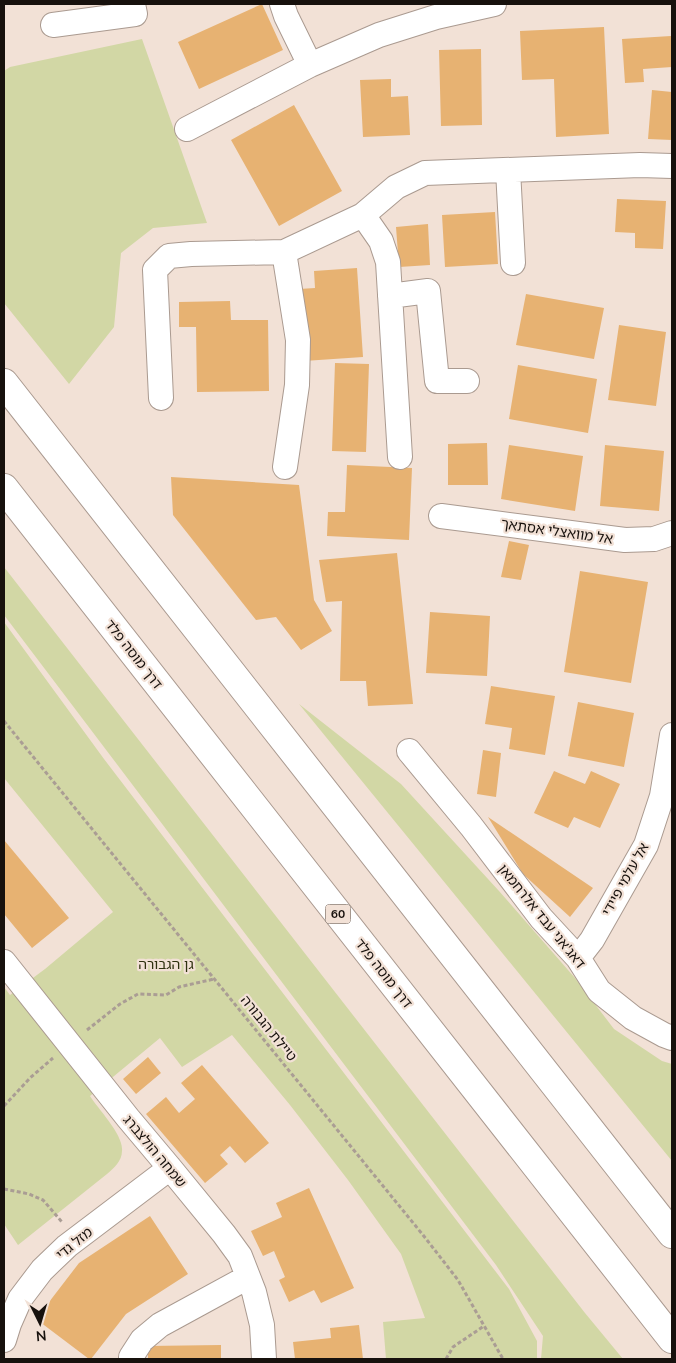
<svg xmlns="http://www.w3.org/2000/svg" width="676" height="1363" viewBox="0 0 676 1363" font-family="'Nunito Sans','Noto Sans Hebrew',sans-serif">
  <rect width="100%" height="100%" fill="#f2e1d6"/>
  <path fill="#d2d7a5" d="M142,39L207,223L153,228L121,253L114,327L69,384L4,303V71L10,67Z
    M4,567L585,1313L623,1359H541L543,1336L496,1265L4,615Z
    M4,622L104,759L509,1289L537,1341V1359H386L383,1322L425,1318L401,1254L348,1180L290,1105L232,1035L182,1067L160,1038L90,1096C98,1109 124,1135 122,1151C122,1161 114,1168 107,1174L18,1245L4,1224V987L10,995L45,969L113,912L4,778Z
    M299,704L401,784L499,891L575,978L614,1029L662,1061L672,1064V1161Z"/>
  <path fill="#e7b272" d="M262,4L283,50L199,89L178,42Z
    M604,27L609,134L556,137L554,79L522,80L520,31Z
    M671,36L672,67L643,69L644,82L625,83L622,39Z
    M481,49L482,125L441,126L439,50Z
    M391,79V97L408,96L410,135L363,137L360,80Z
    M652,90L672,92V140L648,139Z
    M294,105L342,191L279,226L231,140Z
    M617,199L666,201L663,249L635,248V233L615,232Z
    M495,212L498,264L445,267L442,215Z
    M428,224L430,265L399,267L396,227Z
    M357,268L363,357L304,361L299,289L315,288L314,271Z
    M526,294L604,308L594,359L516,345Z
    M230,301L231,320H268L269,391L197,392L196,327H179V302Z
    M619,325L666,332L656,406L608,400Z
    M335,363L369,364L366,452L332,451Z
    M518,365L597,379L588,433L509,419Z
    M487,443L488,485H448V444Z
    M509,445L583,456L575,511L501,499Z
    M605,445L664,451L659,511L600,506Z
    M347,465L412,468L409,540L327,536L328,512H345Z
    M171,477L299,485L314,600L332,631L301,650L276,617L256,620L173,515Z
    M509,541L529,545L521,580L501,577Z
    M397,553L413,704L368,706L366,681H340L342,601L326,602L319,560Z
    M580,571L648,582L631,683L564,672Z
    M430,612L490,616L487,676L426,673Z
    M491,686L555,696L545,755L509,749L512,728L485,724Z
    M578,702L634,713L624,767L568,756Z
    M483,750L501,753L496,797L477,794Z
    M554,771L585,784L591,771L620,784L600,828L574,817L568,828L534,813Z
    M488,817L593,888L570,917L523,874Z
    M4,840L69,918L32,948L4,914Z
    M148,1057L161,1073L136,1094L123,1079Z
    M202,1065L269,1143L245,1163L230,1146L220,1155L228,1164L205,1183L146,1114L166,1097L179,1113L195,1099L181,1083Z
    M309,1188L354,1288L321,1303L314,1290L289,1302L279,1280L285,1277L274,1251L263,1256L251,1231L282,1217L276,1203Z
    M150,1216L188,1274L126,1314L91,1359H89L36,1319L79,1263Z
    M359,1325L363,1359H295L293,1342L331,1338L330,1328Z
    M221,1345V1359H148V1346Z"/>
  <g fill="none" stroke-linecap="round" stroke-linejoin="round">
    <g stroke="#aa9a90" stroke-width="26">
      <path id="minor" d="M282,4L286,16L310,65
        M53,25L135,14L133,4
        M187,129L310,65L379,35L436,17L494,4
        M508,170L513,263
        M363,215L381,241L388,262L400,457
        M284,252L298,340L297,385L285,467
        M390,296L428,291L437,381H467
        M161,398L155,270L169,256L191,254L284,252L363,215L396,187L425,173L640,165L672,166
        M441,516L625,540L654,539L672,533
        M409,751L471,826L541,918L578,958L599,991L633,1018L664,1035L672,1038
        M578,958L592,940L646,845L662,796L672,735
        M4,962L128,1118L170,1168L224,1234L240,1256L254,1292L262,1325L264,1359
        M4,1340L9,1324L20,1299L42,1270L67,1246L170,1168
        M131,1359V1357L142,1340L160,1325L248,1277"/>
    </g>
    <g stroke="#aa9a90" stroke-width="30">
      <path id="highway" d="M4,383L672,1234
        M4,488L672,1339"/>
    </g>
    <path stroke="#aa9d94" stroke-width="3" stroke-dasharray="4 2.5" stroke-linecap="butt" d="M4,721L423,1235L458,1280L503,1359
      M87,1030L120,1004L138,994L166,995L179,987L214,979
      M4,1106L30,1078L53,1058
      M4,1189L29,1194L43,1200L62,1222
      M446,1359L453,1347L484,1326"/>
    <use href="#minor" stroke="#fff" stroke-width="24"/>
    <use href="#highway" stroke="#fff" stroke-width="28"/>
  </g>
  <g text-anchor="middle" stroke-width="4.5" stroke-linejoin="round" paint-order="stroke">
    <rect fill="#f2e1d6" stroke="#594f49" stroke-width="1" x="325.5" y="904.5" width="25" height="19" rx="4"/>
    <g font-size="12" font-weight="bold" fill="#17110d">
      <text x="338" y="918">60</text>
    </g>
    <g font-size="14" fill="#17110d" stroke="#f2e1d6">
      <text transform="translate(557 531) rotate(8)" y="5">אל מוואצלי אסתאך</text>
      <text transform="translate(134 654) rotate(52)" y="5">דרך מוסה פלד</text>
      <text transform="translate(625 879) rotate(-61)" y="5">אל עלמי פיידי</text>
      <text transform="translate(542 916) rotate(51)" y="5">דאג'אני עבד אלרחמאן</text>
      <text transform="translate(384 973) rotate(52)" y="5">דרך מוסה פלד</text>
      <text transform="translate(269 1028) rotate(51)" y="5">טיילת הגבורה</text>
      <text transform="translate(155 1151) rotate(50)" y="5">שמחה הולצברג</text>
      <text transform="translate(74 1243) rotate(-39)" y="5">מזל גדי</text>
    </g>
    <g font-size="14" fill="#2f310f" stroke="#f2e1d6">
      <text x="166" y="969">גן הגבורה</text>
    </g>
  </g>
  <rect width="676" height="1363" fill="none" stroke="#17110d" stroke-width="10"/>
  <g transform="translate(40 1323) rotate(175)" stroke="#f2e1d6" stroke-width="4" paint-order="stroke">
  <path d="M0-4L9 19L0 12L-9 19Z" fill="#17110d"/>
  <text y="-8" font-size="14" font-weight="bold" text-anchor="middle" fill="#17110d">N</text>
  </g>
</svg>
